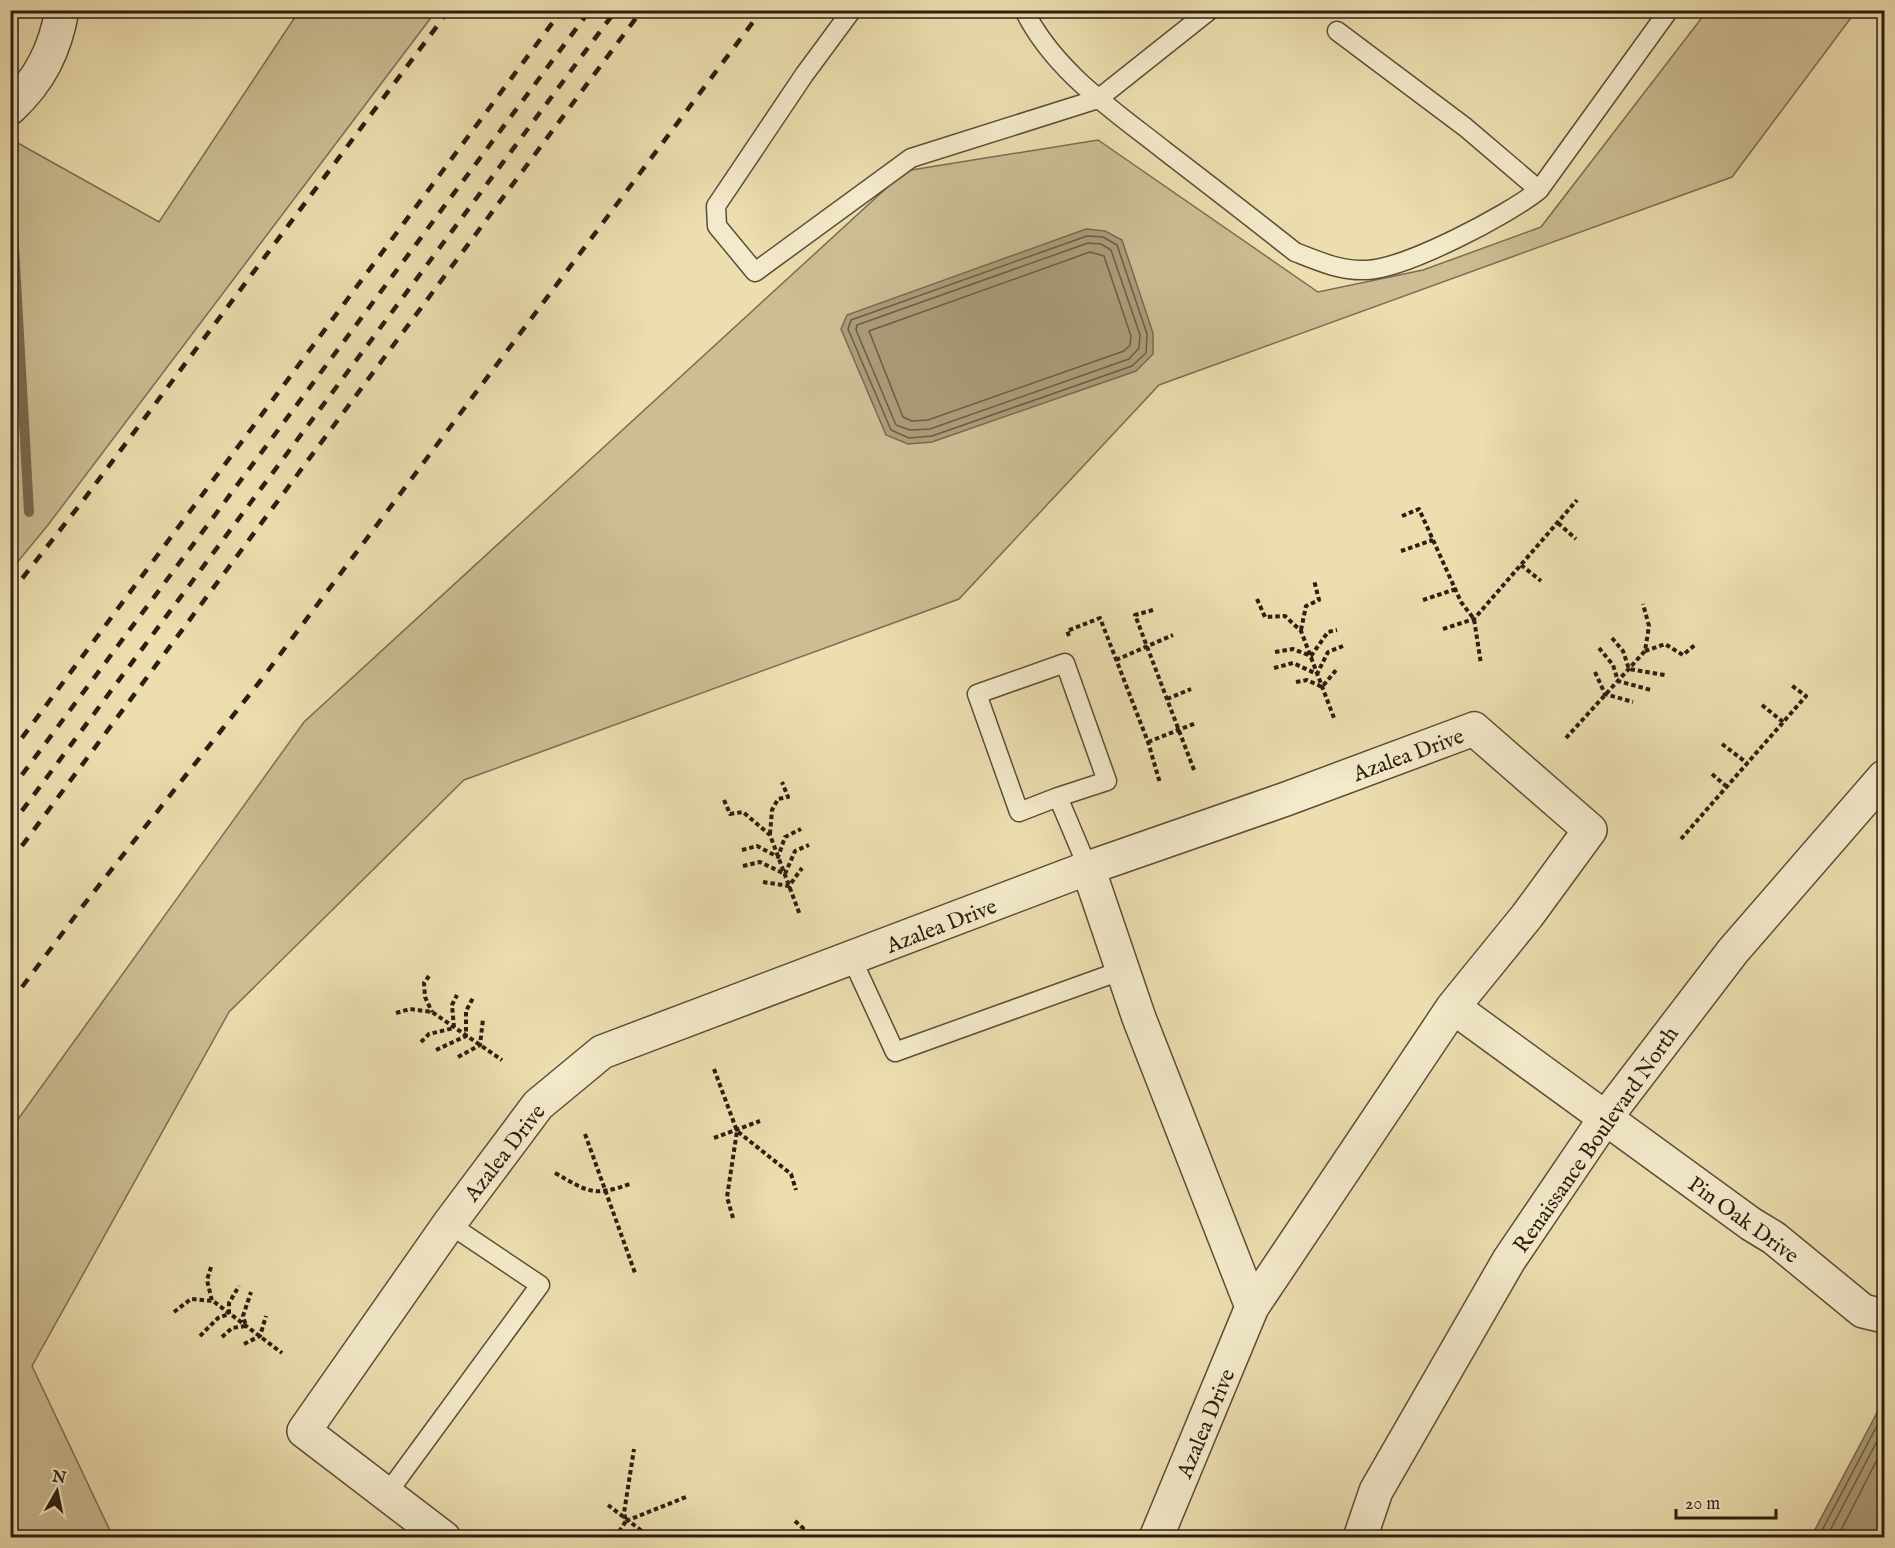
<svg xmlns="http://www.w3.org/2000/svg" width="1895" height="1548" viewBox="0 0 1895 1548" font-family="'IM FELL English',serif">
  <rect width="100%" height="100%" fill="#ecdeaf"/>
  <filter id="stains"><feTurbulence type="fractalNoise" baseFrequency=".00333" numOctaves="4"/><feColorMatrix values="0 0 0 0 .2 0 0 0 0 .09 0 0 0 0 .02 0 0 0 .5 -.17"/></filter>
  <radialGradient id="worn" r=".72"><stop offset=".6" stop-color="#630" stop-opacity="0"/><stop offset="1" stop-color="#630" stop-opacity=".3"/></radialGradient>
  <path fill="#ccbd94" stroke="#7c6d52" stroke-width="1.5" d="M299,11H436L48,525L11,570V147L16,142L159,222Z
    M1707,11H1856L1732,177L1159,385L959,599L464,780L229,1012L32,1366L113,1537L11,1538V1129L304,722L905,171L1098,140L1318,292L1423,270L1541,227Z"/>
  <path fill="#ab9c79" stroke="#79694f" stroke-width="1.5" d="M1086,229L1105,231L1122,240L1153,333V354L1136,371L932,442L908,444L886,435L841,329L847,315Z
    M1878,1411L1884,1416V1537H1811Z"/>
  <g fill="none" stroke-linecap="round" stroke-linejoin="round">
    <path stroke="#6c5c44" stroke-width="1.5" d="M1087,236L1103,237L1117,245L1147,334L1146,353L1132,366L932,436L909,438L891,430L848,329L851,320Z
      M1088,243L1101,244L1111,250L1140,335L1139,348L1129,359L930,429L910,430L896,425L856,330L857,325Z
      M1090,252L1104,256L1131,336L1130,345L1124,351L928,420L912,421L903,417L869,331Z
      M1818,1538L1879,1422L1884,1420
      M1826,1538L1884,1428
      M1837,1538L1884,1446"/>
    <path stroke="#79694f" stroke-width="10" d="M12,211L29,512"/>
    <g stroke="#5d4d38" stroke-width="21">
      <path id="lane" d="M852,10L804,75L716,206L717,226L755,272L911,158L1098,99L1210,10
        M1024,10C1054,71 1113,110 1165,151C1208,184 1252,218 1295,252C1318,261 1340,271 1366,270C1405,269 1508,215 1539,190L1669,10
        M1337,31L1465,127L1539,190
        M1058,797L1107,781L1065,663L977,694L1019,812L1058,797L1088,868
        M852,959L895,1052L1123,970
        M386,1495L540,1285L449,1224"/>
    </g>
    <g stroke="#5d4d38" stroke-width="36">
      <path id="street" d="M10,108C40,80 55,50 62,10
        M1088,868L1139,1018L1252,1307
        M1453,1007L1751,1224L1774,1238L1863,1311L1884,1316
        M444,1538L304,1431L449,1224L538,1105L602,1052L1088,868L1286,799L1474,729L1590,830L1527,916L1453,1007L1252,1307L1156,1538
        M1360,1538L1376,1491L1509,1260L1606,1117L1733,951L1884,777"/>
    </g>
    <path stroke="#2d1d10" stroke-width="4" stroke-dasharray="4.5 3" stroke-linecap="butt" d="M1402,516L1419,509L1461,602L1474,619L1481,664
      M1558,523L1576,539
      M1401,551L1433,540
      M1521,565L1541,581
      M1257,599L1265,617L1285,616L1301,631L1334,718
      M1423,600L1456,589
      M1153,610L1135,615L1194,770
      M1443,629L1474,619L1577,500
      M1301,630L1306,606L1319,600L1314,580
      M1069,636L1067,631L1100,618L1148,742L1160,783
      M1612,638L1623,651L1629,669L1665,675
      M1599,648L1613,665L1618,681L1651,690
      M1645,651L1665,644L1683,655L1696,644
      M1275,652L1293,649L1311,656L1328,632L1337,630
      M1116,660L1173,635
      M1274,668L1293,663L1317,674L1328,652L1343,646
      M1595,672L1605,694L1633,702
      M1296,682L1307,680L1322,687L1337,669
      M1167,699L1191,689
      M1762,705L1783,722
      M1566,738L1645,651L1649,626L1643,604
      M1148,742L1196,723
      M1722,744L1747,763
      M1712,774L1727,787
      M724,800L730,814L743,812L770,835L800,915
      M770,834L772,810L778,799L788,797L782,782
      M1681,839L1806,696L1791,685
      M742,850L757,846L778,857L785,837L801,829
      M743,866L760,862L785,874L795,851L809,845
      M763,882L789,886L802,868
      M429,976L424,983L425,997L432,1012
      M396,1013L410,1009L432,1012L502,1060
      M421,1042L429,1034L454,1028L452,1005L457,995
      M436,1050L466,1036V1011L473,998
      M458,1057L480,1045L483,1019
      M714,1069L737,1131L791,1174L796,1190
      M585,1134L635,1273
      M714,1138L760,1121
      M555,1173C589,1192 592,1197 630,1184
      M733,1218L727,1197L737,1131
      M211,1267L207,1280L212,1301
      M174,1312L191,1299L213,1301L282,1353
      M200,1336L218,1318L229,1314V1303L239,1286
      M222,1337L232,1328L246,1326L243,1316L251,1292
      M244,1344L260,1336L266,1316
      M608,1505L651,1538
      M626,1521L686,1497
      M795,1521L803,1528L795,1538
      M615,1538L626,1521L624,1513L634,1449
      M772,1538L773,1532"/>
    <use href="#lane" stroke="#f3eacb" stroke-width="18"/>
    <use href="#street" stroke="#f3eacb" stroke-width="33"/>
    <path stroke="#2d1d10" stroke-width="4.5" stroke-dasharray="10 10" stroke-linecap="butt" d="M10,594L82,502L449,10
      M10,754L562,10
      M10,791L590,10
      M10,827L616,10
      M10,862L642,10
      M10,1003L82,907L261,680L762,10"/>
  </g>
  <g text-anchor="middle" stroke-width="4.5" stroke-linejoin="round" paint-order="stroke">
    <g font-size="22" fill="#2d1d10" stroke="#f3eacb">
      <text transform="translate(1408 754) rotate(-20)" y="8">Azalea Drive</text>
      <text transform="translate(941 925) rotate(-21)" y="8">Azalea Drive</text>
      <text transform="translate(1595 1139) rotate(-55)" y="8">Renaissance Boulevard North</text>
      <text transform="translate(504 1152) rotate(-52)" y="8">Azalea Drive</text>
      <text transform="translate(1744 1219) rotate(36)" y="8">Pin Oak Drive</text>
      <text transform="translate(1205 1423) rotate(-67)" y="8">Azalea Drive</text>
    </g>
  </g>
  <rect width="1895" height="1548" fill="none" stroke="#ecdeaf" stroke-width="36"/>
  <rect x="12" y="12" width="1871" height="1524" fill="none" stroke="#2d1d10" stroke-width="3"/>
  <rect x="18" y="18" width="1859" height="1512" fill="none" stroke="#2d1d10" stroke-width="1.5"/>
  <g transform="translate(57 1491) rotate(9)" stroke="#f3eacb" stroke-width="4.5" paint-order="stroke">
  <path d="M0-4.5L10 22L0 15L-10 22Z" fill="#2d1d10"/>
  <text y="-9" font-size="16" font-weight="bold" text-anchor="middle" fill="#2d1d10">N</text>
  </g>
  <path d="M1676 1509v9h100v-9" fill="none" stroke="#2d1d10" stroke-width="3"/>
  <text x="1685" y="1509" font-size="18" fill="#2d1d10" stroke="#f3eacb" stroke-width="4.5" paint-order="stroke">20 m</text>
  <rect width="100%" height="100%" filter="url(#stains)"/>
  <rect width="100%" height="100%" fill="url(#worn)"/>
</svg>
